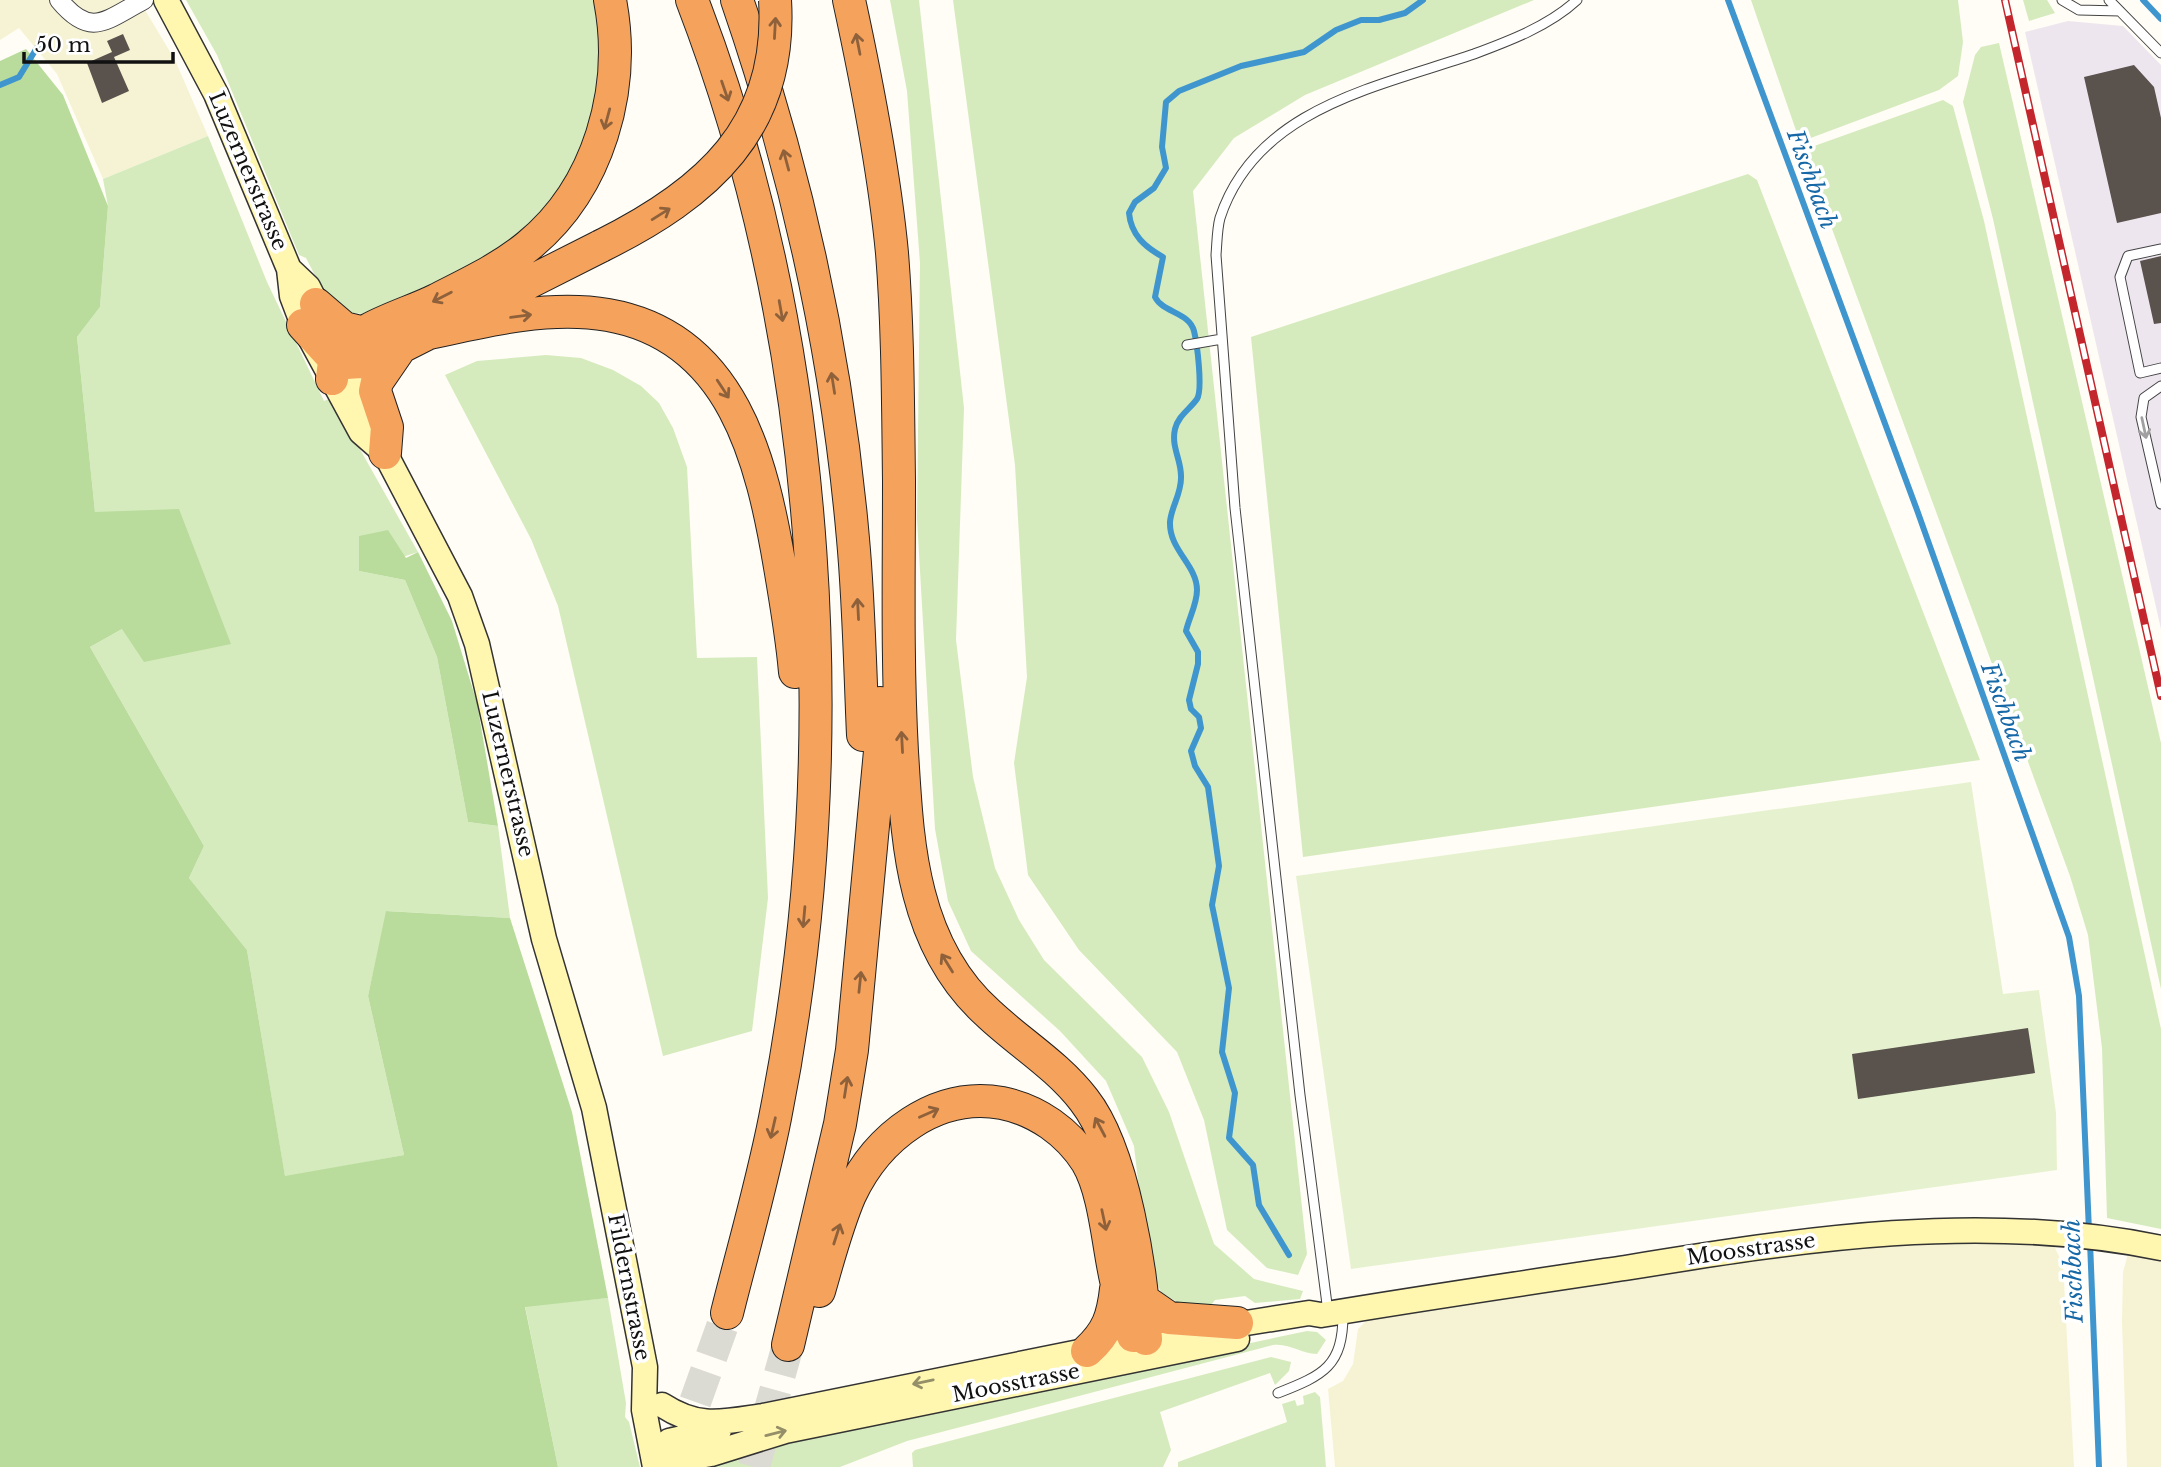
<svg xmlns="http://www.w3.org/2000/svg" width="2161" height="1467" viewBox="0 0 2161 1467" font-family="'Libre Baskerville',serif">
  <rect width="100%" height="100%" fill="#fffdf5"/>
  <path fill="#eee6ef" d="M2068,21L2123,26L2161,65V629L2025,32Z"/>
  <path fill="#f6f3d4" d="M0,0H139L175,60L208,136L103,179L57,74L19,28L0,40Z
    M1896,1241L2053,1244L2063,1264L2074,1467H1335L1328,1389L1343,1381L1353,1364L1358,1329L1368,1319L1787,1252Z
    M2128,1254L2161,1259V1467H2127L2122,1322L2123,1272Z"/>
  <path fill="#d5ebbd" d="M186,0H597L604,61L582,157L536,221L502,249L451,279L365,314L349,313L315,286L317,279L306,258L299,255L217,55Z
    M890,0H919L964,408L956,640L973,777L995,868L1019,920L1044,960L1142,1057L1169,1112L1214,1244L1254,1279L1303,1291L1300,1299L1255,1303L1245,1296L1215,1300L1207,1310L1180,1304L1161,1292L1148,1266L1134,1146L1106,1081L1060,1031L971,951L948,901L935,829L917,519L920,263L907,91Z
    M953,0H1534L1305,95L1234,138L1193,191L1307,1254L1298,1275L1267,1268L1227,1230L1204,1120L1177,1052L1079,950L1028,875L1014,763L1027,677L1015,465Z
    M1751,0H1958L1963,42L1958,76L1939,90L1800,142Z
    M2023,0H2047L2055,13L2029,21Z
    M1999,43L2161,743V989L1993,219L1963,102L1975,55L1981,47Z
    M1943,100L1953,106L1984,221L2161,1029V1229L2107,1218L2102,1048L2088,935L2070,876L1803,150Z
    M208,136L267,282L324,401L331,398L418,552L359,571L405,580L437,657L468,822L498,826L510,918L387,911L368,996L404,1155L285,1177L247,950L189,878L204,846L90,647L122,629L95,512L77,337L100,307L108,206L103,179Z
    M1748,174L1757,180L1980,760L1303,857L1251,337Z
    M546,355L581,358L613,370L641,386L659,403L673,428L687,467L697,658L757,657L768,898L752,1031L663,1056L558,606L531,539L445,375L477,361Z
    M608,1298L626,1403L625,1417L629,1422L640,1467H558L525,1306Z
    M1307,1331L1317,1332L1326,1340L1317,1354C1301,1354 1290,1343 1273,1345L907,1441L840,1467H708L739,1451Z
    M1271,1357L1291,1362L1289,1371L1275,1385L1270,1373L1160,1412L1171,1450L1163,1467H913L912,1453L915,1450Z
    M1315,1392L1320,1397L1326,1467H1178V1462L1287,1422L1282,1404L1295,1400L1297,1406L1304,1404L1303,1396Z"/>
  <path fill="#b9dc9c" d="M26,49L63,95L108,206L100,307L77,337L95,512L179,509L231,644L144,662L122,629L90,647L204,846L189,878L247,950L285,1176L404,1155L368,996L386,911L510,918L572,1112L608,1298L525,1307L558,1467H0V61Z
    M388,530L406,558L418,552L452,621L477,703L498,826L468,822L437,657L405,580L359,571V536Z"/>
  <path fill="#e6f2cf" d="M1971,782L2003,994L2039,990L2056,1113L2057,1170L1351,1269L1296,876Z"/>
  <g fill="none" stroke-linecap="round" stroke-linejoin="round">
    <path stroke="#3f96cf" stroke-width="6" d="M1728,0L1917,510L2069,937L2079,996L2089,1231
      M2143,0L2161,19
      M0,85L19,77L38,46
      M2090,1242L2099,1467
      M1289,1255L1259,1205L1253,1165L1229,1138L1235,1093L1222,1052L1229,988L1212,905L1219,866L1208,787L1195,766L1191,751L1201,728L1199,717L1191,709L1189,700L1198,664V652L1186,631C1189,618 1197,604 1197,590C1197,565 1169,550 1170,522C1171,507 1182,493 1181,476C1181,459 1171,447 1175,429C1178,416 1190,409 1197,399C1203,389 1197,343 1194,331C1189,312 1163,313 1155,297L1163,257C1145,247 1131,235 1129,213L1135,202L1154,188L1166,168L1162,147L1166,102L1179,91L1241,66L1304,52L1336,30L1361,20H1379L1405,13L1423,0"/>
  </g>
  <path fill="#5a524d" d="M123,34L130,50L114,57L129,91L102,103L87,63L112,52L107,41Z
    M2134,65L2154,87L2161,118V213L2117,223L2084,77Z
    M2161,256V323L2154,324L2140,261Z
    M2028,1028L2035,1073L1858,1099L1852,1054Z"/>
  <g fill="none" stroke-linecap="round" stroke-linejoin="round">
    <path stroke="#dbdad3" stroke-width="32" stroke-dasharray="32 16" stroke-linecap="butt" d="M679,1447L727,1313
      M754,1467L788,1345"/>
    <g stroke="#444" stroke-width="11">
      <path id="lane" d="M2062,0L2079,10L2120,11
        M2109,0L2161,53
        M2161,249L2128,256L2120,277L2140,373L2161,368
        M1187,345L1222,339
        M2161,386L2144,398L2141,417L2161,504
        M1328,1312L1300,1095L1235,508L1216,255C1217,243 1217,229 1220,218C1256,108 1378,87 1474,54C1509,41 1549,26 1577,0
        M1278,1393C1324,1375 1343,1366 1343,1314"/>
    </g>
    <g stroke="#444" stroke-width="20">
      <path id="street" d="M59,0C91,39 106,20 144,0"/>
    </g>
    <g stroke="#333" stroke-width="27">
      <path id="secondary" d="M166,0L216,94L289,269L292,296L303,325L361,432L385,453
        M289,269L308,287L380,430L385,453L460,596L477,644L544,939L594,1108L645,1367L644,1410L655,1467
        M662,1405C699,1429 722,1422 763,1416L1134,1341L1309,1313L1321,1315C1422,1298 1524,1283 1625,1268C1803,1239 1981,1211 2161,1248
        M653,1455L687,1458L711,1454L785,1431L1237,1339
        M653,1455L669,1441L719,1430"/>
    </g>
    <g stroke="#222" stroke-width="34">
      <path id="highway" d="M692,0C825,345 847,756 775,1118C762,1184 743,1249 727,1313
        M737,0C797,174 837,355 853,539C859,604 860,669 863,735
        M849,0C867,83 884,169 892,253C898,328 898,405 899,481C899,571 897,661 902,752C905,799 907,847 919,893C931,940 953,982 989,1014C1021,1044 1057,1065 1084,1100C1124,1151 1142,1273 1146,1339
        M316,304L344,328L365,333
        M303,325L334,359L346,363L361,362L401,347L601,246
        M430,333C487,320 550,305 608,315C733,337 762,460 780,567C786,602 792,637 795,672
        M332,379C333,371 333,361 338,354C359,326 406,315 436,300C467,284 500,269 528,246C599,188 627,89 610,0
        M385,453L387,427L375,391L377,382L401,347
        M819,1291C828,1260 837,1225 850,1195C877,1137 936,1091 1002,1103C1037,1110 1068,1132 1087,1162C1105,1192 1108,1246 1116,1280C1120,1299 1127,1318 1133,1336
        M1143,1300L1169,1318L1237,1323
        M788,1345L840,1124L852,1050L880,751V703
        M1087,1351C1108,1332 1113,1316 1116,1289"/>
    </g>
    <use href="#lane" stroke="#fff" stroke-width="9"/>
    <use href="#street" stroke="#fff" stroke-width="18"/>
    <use href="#secondary" stroke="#fff6b0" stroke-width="24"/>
    <use href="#highway" stroke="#f5a25d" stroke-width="32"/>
    <g stroke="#c4262e" stroke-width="8">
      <path id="rail" d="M2005,0L2161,696"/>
    </g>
    <use href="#rail" stroke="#fff" stroke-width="5" stroke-dasharray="16" stroke-linecap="butt"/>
    <g stroke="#222" stroke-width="34" stroke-linecap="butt">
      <path id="highway-bridge" d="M601,246C706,194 783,128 775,0"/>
    </g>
    <use href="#highway-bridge" stroke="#f5a25d" stroke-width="32"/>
  </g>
  <defs><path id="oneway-shaft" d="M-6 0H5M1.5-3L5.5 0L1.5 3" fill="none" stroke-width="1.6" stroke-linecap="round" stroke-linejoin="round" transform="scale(1.75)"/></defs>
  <g stroke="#8e613b">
    <use href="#oneway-shaft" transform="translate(775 28) rotate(-87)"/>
    <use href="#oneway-shaft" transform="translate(858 44) rotate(-101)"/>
    <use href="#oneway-shaft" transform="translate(725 91) rotate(71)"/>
    <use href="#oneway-shaft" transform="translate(607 119) rotate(105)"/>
    <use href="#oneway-shaft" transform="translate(786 160) rotate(-105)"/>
    <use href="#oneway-shaft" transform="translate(661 214) rotate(-32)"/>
    <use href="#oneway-shaft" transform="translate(442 297) rotate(153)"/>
    <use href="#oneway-shaft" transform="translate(781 311) rotate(80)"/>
    <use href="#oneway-shaft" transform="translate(521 316) rotate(-8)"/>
    <use href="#oneway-shaft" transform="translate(833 383) rotate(-99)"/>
    <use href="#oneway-shaft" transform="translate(723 389) rotate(57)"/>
    <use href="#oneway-shaft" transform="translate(858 609) rotate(-93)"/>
    <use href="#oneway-shaft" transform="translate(902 742) rotate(-93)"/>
    <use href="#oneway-shaft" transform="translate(804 917) rotate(95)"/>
    <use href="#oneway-shaft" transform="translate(947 963) rotate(-122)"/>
    <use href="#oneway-shaft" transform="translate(860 982) rotate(-84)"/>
    <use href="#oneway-shaft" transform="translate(846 1087) rotate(-81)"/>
    <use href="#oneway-shaft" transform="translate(929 1113) rotate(-24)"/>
    <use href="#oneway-shaft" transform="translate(1100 1127) rotate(-118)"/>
    <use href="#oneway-shaft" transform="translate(773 1128) rotate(103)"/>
    <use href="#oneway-shaft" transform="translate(1104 1220) rotate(78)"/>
    <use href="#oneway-shaft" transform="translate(837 1234) rotate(-72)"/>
  </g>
  <use stroke="#a0a0a0" href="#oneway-shaft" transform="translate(2144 428) rotate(78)"/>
  <g stroke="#948f68">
    <use href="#oneway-shaft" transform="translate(923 1382) rotate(168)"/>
    <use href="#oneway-shaft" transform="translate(776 1433) rotate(-14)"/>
  </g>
  <g text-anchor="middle" stroke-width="7" stroke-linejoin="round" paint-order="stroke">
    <g font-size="21" fill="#111" stroke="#fff">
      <text transform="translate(248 171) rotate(67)" y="7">Luzernerstrasse</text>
      <text transform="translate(508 774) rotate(77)" y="7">Luzernerstrasse</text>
      <text transform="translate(1751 1249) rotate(-8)" y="7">Moosstrasse</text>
      <text transform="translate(629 1287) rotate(79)" y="7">Fildernstrasse</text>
      <text transform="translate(1016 1383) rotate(-11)" y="7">Moosstrasse</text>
    </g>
    <g font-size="23" font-style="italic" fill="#1768a6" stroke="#fff">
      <text transform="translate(1812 179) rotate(70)" y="8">Fischbach</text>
      <text transform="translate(2006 712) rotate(70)" y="8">Fischbach</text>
      <text transform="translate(2073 1271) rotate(-92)" y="8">Fischbach</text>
    </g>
  </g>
  <path d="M24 52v10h149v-10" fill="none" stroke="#111111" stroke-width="3.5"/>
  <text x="35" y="52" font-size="21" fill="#111111" stroke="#ffffff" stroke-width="5" paint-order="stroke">50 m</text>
</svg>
